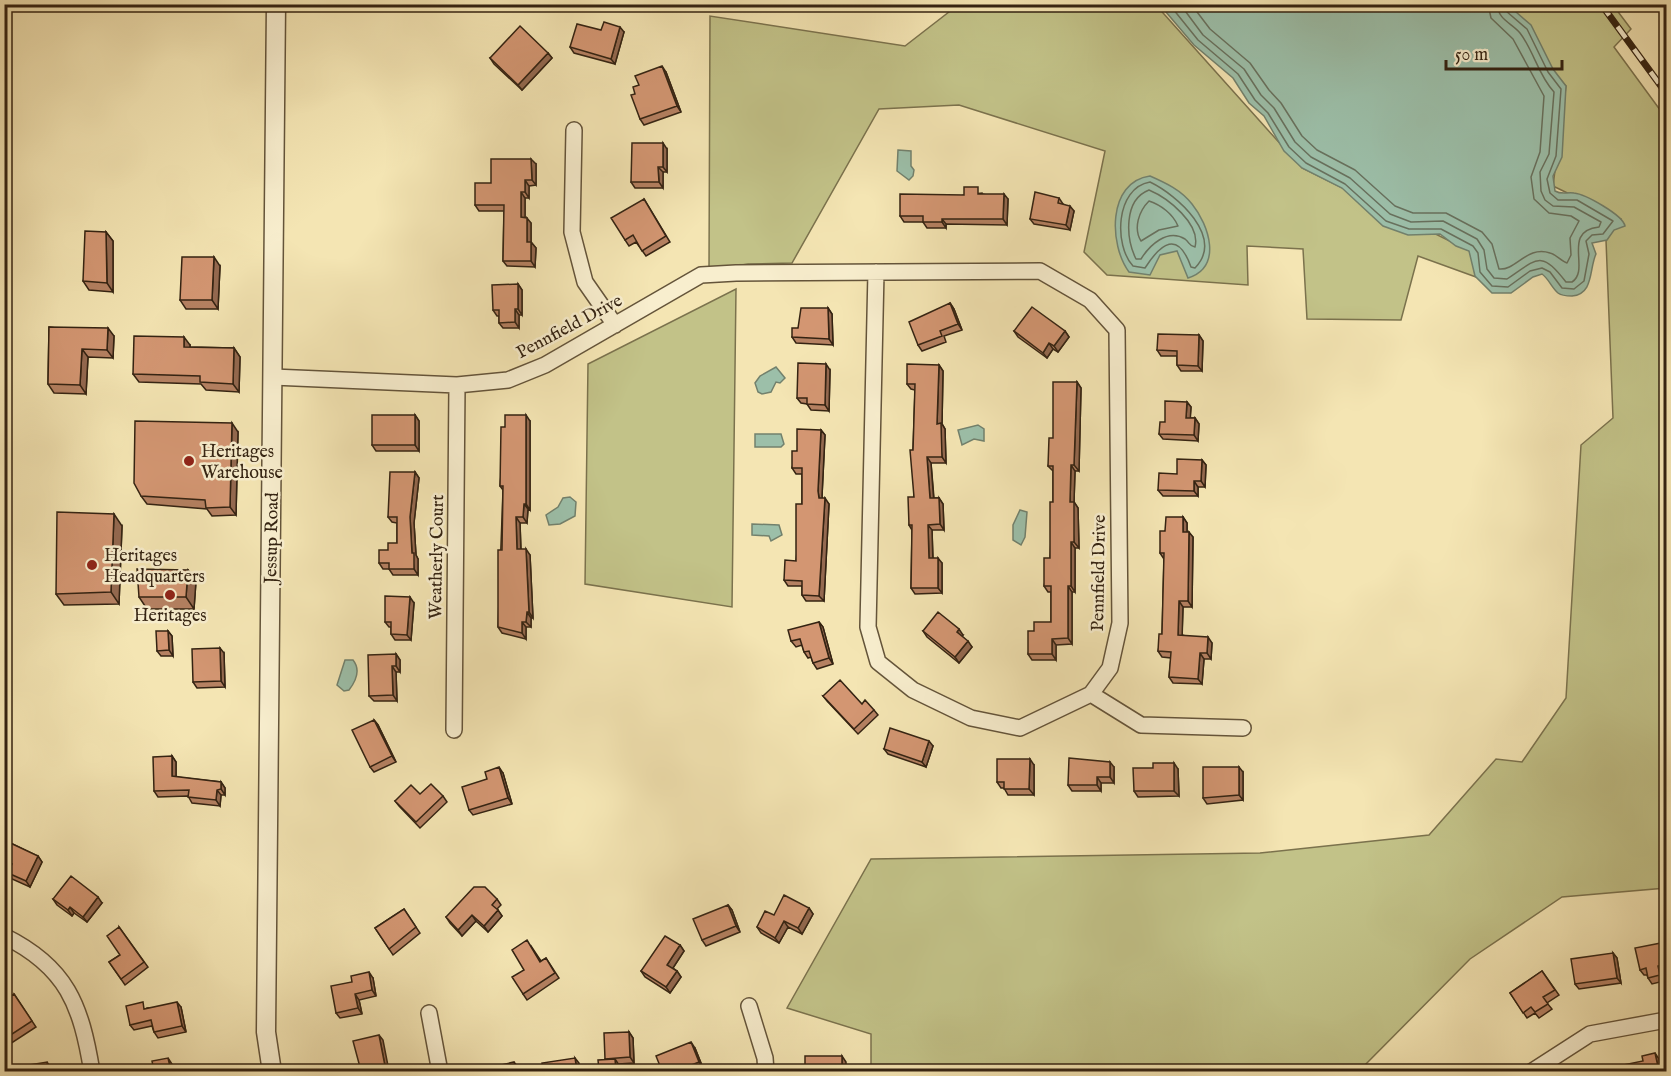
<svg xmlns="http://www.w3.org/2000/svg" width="1671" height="1076" viewBox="0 0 1671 1076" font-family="'IM FELL English',serif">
  <rect width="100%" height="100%" fill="#f4e5b3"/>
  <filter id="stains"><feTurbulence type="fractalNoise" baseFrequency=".00333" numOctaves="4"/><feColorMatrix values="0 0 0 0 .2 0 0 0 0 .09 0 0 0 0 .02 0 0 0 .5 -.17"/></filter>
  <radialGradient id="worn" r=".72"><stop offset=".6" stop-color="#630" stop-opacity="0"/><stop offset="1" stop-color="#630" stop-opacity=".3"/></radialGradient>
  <path fill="#c2c288" stroke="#7b724d" stroke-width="1.5" d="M1155,4L1302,168L1470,251L1476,277L1418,256L1401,320L1307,319L1303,249L1247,246L1248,285L1107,275L1084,252L1105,151L959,105L879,109L792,263L748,264L709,270L710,16L905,46L958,5Z
    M1496,5H1613L1631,29L1614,47L1666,118V888L1562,897L1470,959L1359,1071H871V1034L787,1008L871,859L1260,853L1429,835L1496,759L1522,762L1566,698L1581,445L1613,418L1606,240L1621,219L1553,186L1566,86Z
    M736,289L732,607L585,584L588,364Z"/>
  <path fill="#9cbfa9" stroke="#72816d" stroke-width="1.5" d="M1160,5H1508L1531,25L1553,69L1566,86L1562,157L1553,176L1555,191C1562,195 1566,192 1574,193C1585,194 1623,215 1625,226L1614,230L1607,240L1592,243L1596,254C1589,269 1594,294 1572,296C1567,296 1562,296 1558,293C1551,287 1549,279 1542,274L1533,277L1511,293H1492L1475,276L1469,251L1456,246L1440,234L1408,235L1383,226L1342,188L1302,168L1284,151L1264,116L1249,103L1233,78L1194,45Z
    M898,150L911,151V166L914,170L913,176L909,180L897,171Z
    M1150,176C1166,183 1181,190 1192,204C1209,225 1223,267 1188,278L1177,251L1160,255L1150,275L1129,272C1109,245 1107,182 1150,176Z
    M776,367L785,378L780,383L776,382L771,392L762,394L758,392L755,383L760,376Z
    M978,425L984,429V441L974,439L962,445L958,430Z
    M755,434H781L784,444L781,447H755Z
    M570,497L576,502L575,516L560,524L549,525L546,515L558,507L563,498Z
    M1020,510L1027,512L1025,537L1021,545L1013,540V525Z
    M752,524L779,525L782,535L771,541L769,536L752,535Z
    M345,660H353C361,670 356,681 349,690L344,691L337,685Z"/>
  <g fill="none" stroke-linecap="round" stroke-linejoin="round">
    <path stroke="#68715e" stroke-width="1.5" d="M1169,4L1198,40L1238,74L1255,100L1268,113L1289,147L1306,163L1345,184L1386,221L1409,229H1441L1473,246L1478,253L1480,272L1492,286L1508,287L1530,271L1542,268L1550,272L1562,288L1574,289L1584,281L1589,254L1586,241L1592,235L1603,234L1613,221L1577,200H1558L1550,193L1547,179L1556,156L1561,89L1548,72L1527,29L1506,11L1505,4
      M1180,4L1203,35L1244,69L1261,95L1274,108L1295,142L1311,157L1350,178L1390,214L1411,222L1443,221L1477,239L1484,250L1487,269L1494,278L1507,279C1538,258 1541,250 1566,282H1572C1591,270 1561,231 1599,227L1601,222L1574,207L1553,206L1545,200L1541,191L1540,172L1549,154L1554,92C1538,75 1534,51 1520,33C1512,23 1498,20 1497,4
      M1191,4L1210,29L1250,63L1269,90L1281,103L1302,136L1317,150L1355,170L1395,206L1413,213H1446L1482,232L1492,244L1499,269C1516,271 1527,245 1550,253C1557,255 1561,261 1567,263L1571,255L1570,238L1579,221L1571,216L1549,213L1534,199L1531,177L1540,152L1544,96L1513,39L1491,18L1488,4
      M1150,182C1177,195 1225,237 1195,268L1191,267C1178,230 1161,243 1145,268L1133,266C1114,246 1115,188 1150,182Z
      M1149,190C1168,198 1201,224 1195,247C1189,246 1190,243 1185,239C1167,228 1149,246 1141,259H1136C1126,239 1123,200 1149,190Z
      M1149,201C1161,205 1173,214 1178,226L1159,230L1141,241C1133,228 1139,211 1149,201Z"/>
    <g stroke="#64543a" stroke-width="18">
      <path id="minor" d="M574,130L572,232L585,282L615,325
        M273,377L457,385L508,380L545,365L701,275L736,273L1040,271L1090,300L1117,330L1120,623L1110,668L1091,694L1020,728L971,718L913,690L878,662L868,627L876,272
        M1091,694L1141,725L1243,728
        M454,730L457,385
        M4,936C67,967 81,1005 92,1072
        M749,1006L765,1058L766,1072
        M429,1013L440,1072
        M1531,1072L1590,1034L1666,1020"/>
    </g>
    <g stroke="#64543a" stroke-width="21">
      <path id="tertiary" d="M272,1072L266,1032L276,4"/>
    </g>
    <use href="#minor" stroke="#f8eece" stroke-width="15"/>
    <use href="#tertiary" stroke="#f8eece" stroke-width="18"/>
    <g stroke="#342312" stroke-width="7">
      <path id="rail" d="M1601,4L1666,93"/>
    </g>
    <use href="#rail" stroke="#f8eece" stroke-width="4.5" stroke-dasharray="14" stroke-linecap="butt"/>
  </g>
  <path fill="#b58162" stroke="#342312" stroke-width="1.5" d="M601,30L624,32L615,64L574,53L570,47Z
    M548,53L552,58L522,90L494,64L490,58Z
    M666,72L681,112L644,125L640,119L635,94L639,85Z
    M667,149V172H663V188H635L631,182Z
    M536,164V185L529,186V198H525V218L531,223V242L536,248L535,267L507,266L503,261L504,211H479L475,205L491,183Z
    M982,193V194L1008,199L1007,225L946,224V228H927L923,222H904L900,216L964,195Z
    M1059,198L1063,204L1074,211L1070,230L1034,224L1030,219Z
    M644,199L670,242L646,256L636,242L629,246L625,240Z
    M106,232L113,241V292L89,290L83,281Z
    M220,266L218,309H186L180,300Z
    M518,284L522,290V315H519V328H503L499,323V316H497L493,310Z
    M950,303L954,309L962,330L944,336L946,342L922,351L918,345Z
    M828,308L832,314L833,345L796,343L792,337L798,328Z
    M49,327L114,336L113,358L88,357L86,394L54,393L48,384Z
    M1014,331H1065L1069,337L1058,352L1053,349L1047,358L1018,337Z
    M1199,335L1203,341L1202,371H1181L1177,365V356H1161L1157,350Z
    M190,345V347L234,348L240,357L239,392L206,390L201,384L139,382L133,374Z
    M939,365L943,371L942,424L945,429L946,463H931L934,498H939L943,504L944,530H932L933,558L942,563V593L915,594L911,588L912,530L909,525L914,497L913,450L915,390L911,389L907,384Z
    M830,370L829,411L811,410L807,404L801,403L797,398Z
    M1077,382L1081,388L1079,471H1075L1074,502L1078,508L1079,548H1075V592H1072V644L1056,645V660H1032L1028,654L1034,631L1051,622V592H1048L1044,586L1050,558L1053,502V471L1048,466Z
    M1187,402L1191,407L1190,418H1195L1199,424L1198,441L1163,439L1159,434L1165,422Z
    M415,415L419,421V451H376L372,445Z
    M530,421V510L528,509L527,523H520L521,549L530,555L533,618H531V627H526V639L502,633L498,627L503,490L500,486L505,427Z
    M821,430L825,435L822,496V498L829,504L824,601H806L802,595V586H788L784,580L796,561L802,504V474H796L792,468L797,451Z
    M238,432L236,515L212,516L207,509L147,504L141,496Z
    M1202,460L1206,465L1205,487H1198V496H1163L1158,490L1177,474Z
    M415,472L419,478L414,523L416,555L418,559V575H393L389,569H383L379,563L388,550L397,543V523L392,522L388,517Z
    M1183,517L1187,523V532L1193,537L1192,607H1183L1182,635L1212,643L1211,659H1204L1202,684L1173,683L1169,677L1171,658L1162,657L1158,651L1162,634L1164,559L1160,553L1165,531Z
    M122,526L119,604L64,605L56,594Z
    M188,570L196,581L194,609H147L139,597Z
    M414,603L411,640H395L391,634V627H389L385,622Z
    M819,622L823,627L833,664L817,669L813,663L811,657L808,658L804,652L802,645L796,647L791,641Z
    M168,631L172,636L173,656H161L157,651Z
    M923,631L963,635L962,636L972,647L959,663L927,637Z
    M224,653L225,687L197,688L193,682Z
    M396,654L400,660V672H396L397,701H374L369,696Z
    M823,696L862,704L874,710L878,715L858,734L827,701Z
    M374,720L378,725L396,762L374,772L370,767Z
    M933,746L926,767L888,754L884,749Z
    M172,756L176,762V777L221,782L225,788V795H221L220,806L192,803L188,796L158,797L154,791Z
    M1034,765V795H1008L1004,788H1001L997,782Z
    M1114,767V783H1101V791H1072L1068,785Z
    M1153,768L1178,769L1179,796L1138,797L1134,791Z
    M1243,772V800L1207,804L1203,798Z
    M503,773L512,804L473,815L469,810L487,779Z
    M420,794L443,796L447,802L420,828L399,806L395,801Z
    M4,840L38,856L42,862L30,887L12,879L8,873L11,868L4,865Z
    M53,899L102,903L87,922L74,913L72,916L57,905Z
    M497,899L501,905L497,909L502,916L488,932L476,921L462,936L450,923L446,917Z
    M728,905L732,910L740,932L706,946L702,940Z
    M809,908L813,914L802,934L788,927L779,943L761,933L757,927L774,915Z
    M404,909L420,933L393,955L375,928Z
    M119,927L148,967L125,985L109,962L120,955Z
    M1666,942V971H1662L1664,981L1652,984L1648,978L1647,975H1644L1640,970Z
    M680,945L684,951L673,968L677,971L681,977L670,993L645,977L641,971Z
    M531,946L541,961L546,958L559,978L527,1000L523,994L524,970Z
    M1613,953L1617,958L1621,983L1579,989L1575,984Z
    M1542,971L1559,995L1547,1003L1552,1009L1539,1018L1535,1013L1527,1018L1510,993Z
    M373,978L376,996L359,1000L362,1014L340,1018L336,1013L352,982Z
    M14,994L36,1027L10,1044L4,1036Z
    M181,1007L186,1032L158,1038L154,1032L152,1026L134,1030L130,1025L147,1008Z
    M629,1032L633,1038L634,1063L619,1064L620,1071H599L606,1060L605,1059Z
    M695,1048L703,1068L695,1071H662Z"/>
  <path fill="#946950" stroke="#342312" stroke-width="1.5" d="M620,27L624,32L615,64L611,59Z
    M548,53L552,58L522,90L518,85Z
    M662,66L666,72L681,112L677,106Z
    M663,143L667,149V172L663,167Z
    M531,159L536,164V185L532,180Z
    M658,167L663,172V188L659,182Z
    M525,180L529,186V198L525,192Z
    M521,192L525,198V223L521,217Z
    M1004,194L1008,199L1007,225L1003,219Z
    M1070,206L1074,211L1070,230L1066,225Z
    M527,218L531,223V247L527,242Z
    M942,219L946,224V228L942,222Z
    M106,232L113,241V292L107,283Z
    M531,242L536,248L535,267L531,261Z
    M214,257L220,266L218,309L212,300Z
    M518,284L522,290V315L518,309Z
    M950,303L954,309L962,330L958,324Z
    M828,308L832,314L833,345L829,339Z
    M515,309L519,315V328L515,322Z
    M108,328L114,336L113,358L107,350Z
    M1065,331L1069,337L1058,352L1054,346Z
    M1199,335L1203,341L1202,371L1198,366Z
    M184,337L190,345V355L184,347Z
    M1049,343L1053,349L1047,358L1043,353Z
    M234,348L240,357L239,392L233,384Z
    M82,349L88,357L86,394L80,385Z
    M826,364L830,370L829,411L825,405Z
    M939,365L943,371L942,424L945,429L946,463L942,457L937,424Z
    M1077,382L1081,388L1079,471L1074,465Z
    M1187,402L1191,407L1190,424L1186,418Z
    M415,415L419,421V451L415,445Z
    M526,415L530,421V510L526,504Z
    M1195,418L1199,424L1198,441L1194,435Z
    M232,423L238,432L236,515L230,507Z
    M821,430L825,435L822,496L823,504L819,498L818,491Z
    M927,457L931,463L934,504L930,498Z
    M1202,460L1206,465L1205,487L1201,481Z
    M1071,465L1075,471L1074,502L1078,508L1079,548L1074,542L1070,502Z
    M415,472L419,478L414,523L416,555L418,559V575L414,569L412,553L410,517Z
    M1194,481L1198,487V496L1194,491Z
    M825,498L829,504L824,601L819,596Z
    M939,498L943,504L944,530L940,524Z
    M524,504L528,509L527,523L523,517Z
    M114,514L122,526L119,604L111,592Z
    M516,517L520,523L521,555L517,549Z
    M1183,517L1187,523V537L1183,532Z
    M928,525L932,530L933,564L929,558Z
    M1189,532L1193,537L1192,607L1188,601Z
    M1071,542L1075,548V592L1071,586Z
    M526,549L530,555L533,618L529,612Z
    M938,558L942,563V593L938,588Z
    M188,570L196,581L194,609L186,597Z
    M1068,586L1072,592V644L1068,638Z
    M410,597L414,603L411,640L407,635Z
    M1179,601L1183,607L1182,641L1178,635Z
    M527,612L531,618V627L526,622Z
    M522,622L526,627V639L522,633Z
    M819,622L823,627L833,664L829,658Z
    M959,629L963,635L961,638L957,632Z
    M168,631L172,636L173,656L169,650Z
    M1208,637L1212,643L1211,659L1207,653Z
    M1052,639L1056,645V660L1052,654Z
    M968,641L972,647L959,663L955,657Z
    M220,648L224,653L225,687L221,681Z
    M1200,653L1204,659L1202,684L1198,679Z
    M396,654L400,660V672L396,666Z
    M392,666L396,672L397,701L393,695Z
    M374,720L378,725L396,762L392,756Z
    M929,741L933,746L926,767L922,762Z
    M172,756L176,762V782L172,776Z
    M1030,759L1034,765V795L1029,789Z
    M1110,762L1114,767V783L1110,777Z
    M1174,763L1178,769L1179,796L1174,791Z
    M499,767L503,773L512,804L508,798Z
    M1239,767L1243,772V800L1239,795Z
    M1097,777L1101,783V791L1097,785Z
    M221,782L225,788V795L221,789Z
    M217,790L221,795L220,806L216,800Z
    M38,856L42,862L30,887L26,881Z
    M98,897L102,903L87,922L83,917Z
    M728,905L732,910L740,932L736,926Z
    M70,907L74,913L72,916L68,910Z
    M809,908L813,914L802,934L798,928Z
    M498,910L502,916L488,932L484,926Z
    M472,915L476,921L462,936L458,930Z
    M784,921L788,927L779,943L775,938Z
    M680,945L684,951L671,971L667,965Z
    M1613,953L1617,958L1621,983L1617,978Z
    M1658,966L1662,971L1664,981L1660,975Z
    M677,971L681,977L670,993L666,987Z
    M369,972L373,978L376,996L372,990Z
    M355,994L359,1000L362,1014L358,1008Z
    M177,1002L181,1007L186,1032L182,1026Z
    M629,1032L633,1038L634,1063L630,1057Z
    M379,1035L383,1040L389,1071H386Z
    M691,1042L695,1048L703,1068L699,1062Z
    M1655,1053L1659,1059L1662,1071H1659Z
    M842,1056L846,1062V1071H842Z
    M168,1058L172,1064L174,1071H171Z
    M575,1058L579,1063L580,1071H577Z
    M615,1059L619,1065L620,1071H616Z
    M47,1062L51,1068L52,1071H48Z
    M514,1062L518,1067L519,1071H517Z"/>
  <path fill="#d39672" stroke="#342312" stroke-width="1.5" d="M604,22L620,27L611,59L570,47L577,24L601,30Z
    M520,26L548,53L518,85L490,58Z
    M662,66L677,106L640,119L631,95L635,94L633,87L639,85L635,76Z
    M632,143H663V167H658L659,182H631Z
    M491,159H531L532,180H525V192H521V217L527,218V242H531V261H503L504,205H475V183H491Z
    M964,187H978V194H1004L1003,219H942V222H923V216H900V194L964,195Z
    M1035,192L1059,198L1058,203L1070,206L1066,225L1030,219Z
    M644,199L666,236L642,251L633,235L625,240L611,218Z
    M85,231L106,232L107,283L83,281Z
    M182,257H214L212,300H180Z
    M518,284V309H515V322L499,323V310H493L492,285Z
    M950,303L958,324L940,331L942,336L918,345L909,322Z
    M1032,307L1065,331L1054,346L1049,343L1043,353L1014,331Z
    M801,308H828L829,339L792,337V328H798Z
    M49,327L108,328L107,350L82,349L80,385L48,384Z
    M1158,334L1199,335L1198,366L1177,365V351L1157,350Z
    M134,336L184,337V347L234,348L233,384L200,382V376L133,374Z
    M798,363L826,364L825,405L807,404V398H797Z
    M907,364L939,365L937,424L941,423L942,457H927L930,498H939L940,524L928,525L929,558H938V588H911L912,525H909L908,497H914L910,450H913L915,384H907Z
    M1053,382H1077L1074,465H1071L1070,502H1074V542H1071V586H1068V638L1052,639V654H1028V631H1034V622H1051V586H1044V558H1050V502H1053V466H1048L1049,438H1053Z
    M1165,401L1187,402L1186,418H1195L1194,435L1159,434L1160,422H1165Z
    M372,415H415V445H372Z
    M505,415H526V504H524L523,517H516L517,549H526L529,612H527L526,622H522V633L498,627V550H502L503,486H500L501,427H505Z
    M135,421L232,423L230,507L206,508L205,500L141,496L134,483Z
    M797,429L821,430L818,491L819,498H825L819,596L802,595V581L784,580L785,560L796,561V504H802V468H792V451H797Z
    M1177,459L1202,460L1201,481H1194V491L1158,490L1159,473L1177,474Z
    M390,472H415L410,517L412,553H414V569H389V563H379V550H388V543H397V517H388Z
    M57,512L114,514L111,592L56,594Z
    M1166,517H1183V532H1189L1188,601H1179L1178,635L1208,637L1207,653H1200L1198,679L1169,677L1171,652L1158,651L1159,634H1162L1164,553H1160V531H1165Z
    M137,569L188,570L186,597H139Z
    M385,596L410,597L407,635L391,634V622H385Z
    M938,612L959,629L957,632L968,641L955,657L923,631Z
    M819,622L829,658L813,663L809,651L804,652L800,639L791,641L788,630Z
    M156,631H168L169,650L157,651Z
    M220,648L221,681L193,682L192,649Z
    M396,654V666H392L393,695L369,696L368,655Z
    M840,680L862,704L865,700L874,710L854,729L823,696Z
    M374,720L392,756L370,767L352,730Z
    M890,728L929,741L922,762L884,749Z
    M172,756V776L221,782V789L217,790L216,800L188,797L189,790L154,791L153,757Z
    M1069,758L1110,762V777H1097V785H1068Z
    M997,759H1030L1029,789H1004V782H997Z
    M1153,763H1174V791H1134L1133,768H1153Z
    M499,767L508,798L469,810L462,787L487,779L485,772Z
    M1203,767H1239V795L1203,798Z
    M431,784L443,796L416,822L395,801L411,785L420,794Z
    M4,840L38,856L26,881L8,873L12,864L4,861Z
    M71,876L98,897L83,917L70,907L68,910L53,899Z
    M474,887H485L497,899L492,905L498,910L484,926L472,915L458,930L446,917Z
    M784,895L809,908L798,928L784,921L775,938L757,927L765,911L774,915Z
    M728,905L736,926L702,940L693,919Z
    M404,909L416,927L389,949L375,928Z
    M119,927L144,962L121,979L109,962L120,955L107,936Z
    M665,936L680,945L667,965L677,971L666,987L641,971Z
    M527,940L540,962L546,958L555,973L523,994L512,977L524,970L512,950Z
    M1666,942V964L1658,966L1660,975L1648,978L1646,968L1640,970L1635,948Z
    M1613,953L1617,978L1575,984L1571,959Z
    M1542,971L1555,990L1543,997L1548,1004L1535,1012L1531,1007L1523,1013L1510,993Z
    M369,972L372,990L355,994L358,1008L336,1013L331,986L352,982L351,976Z
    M14,994L32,1021L6,1038L4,1036V1024L8,1022L4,1016V1000Z
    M143,1002L144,1009L177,1002L182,1026L154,1032L151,1020L130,1025L126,1006Z
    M629,1032L630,1057L605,1059L604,1033Z
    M379,1035L386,1071H361L353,1041Z
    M691,1042L699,1062L677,1071H662L656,1056Z
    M1655,1053L1659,1071H1624L1623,1065L1643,1061L1642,1056Z
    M805,1056H842V1071H805Z
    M168,1058L171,1071H154L152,1061Z
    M575,1058L577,1071H544L542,1063Z
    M615,1059L616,1071H599L598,1060Z
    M47,1062L48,1071H5L4,1069Z
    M514,1062L517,1071H475Z"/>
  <g fill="#8f2418" stroke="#f8eece" stroke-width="2">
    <circle cx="189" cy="461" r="6"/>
    <circle cx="92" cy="565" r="6"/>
    <circle cx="170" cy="595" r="6"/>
  </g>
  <g text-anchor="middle" stroke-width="5" stroke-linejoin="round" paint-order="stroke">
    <g font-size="18" fill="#342312" stroke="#f8eece">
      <text transform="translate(569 326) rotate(-28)" y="6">Pennfield Drive</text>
      <text transform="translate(271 538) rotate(-89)" y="6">Jessup Road</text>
      <text transform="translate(436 557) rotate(-89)" y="6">Weatherly Court</text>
      <text transform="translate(1098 573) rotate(-89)" y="6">Pennfield Drive</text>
    </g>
    <g font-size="18" fill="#342312" stroke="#f8eece" text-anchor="start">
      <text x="201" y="457">Heritages<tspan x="201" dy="21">Warehouse</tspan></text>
      <text x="104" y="561">Heritages<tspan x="104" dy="21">Headquarters</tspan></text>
      <text x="170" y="621" text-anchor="middle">Heritages</text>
    </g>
  </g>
  <rect width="1671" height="1076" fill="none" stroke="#f4e5b3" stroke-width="24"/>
  <rect x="6" y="6" width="1659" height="1064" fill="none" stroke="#342312" stroke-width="3"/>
  <rect x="12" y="12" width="1647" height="1052" fill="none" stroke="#342312" stroke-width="1.5"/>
  <path d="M1446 60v9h116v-9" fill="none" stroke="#342312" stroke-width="3"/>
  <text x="1455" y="60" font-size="18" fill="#342312" stroke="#f8eece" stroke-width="4.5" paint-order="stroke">50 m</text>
  <rect width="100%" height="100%" filter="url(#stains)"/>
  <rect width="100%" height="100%" fill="url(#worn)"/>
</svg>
